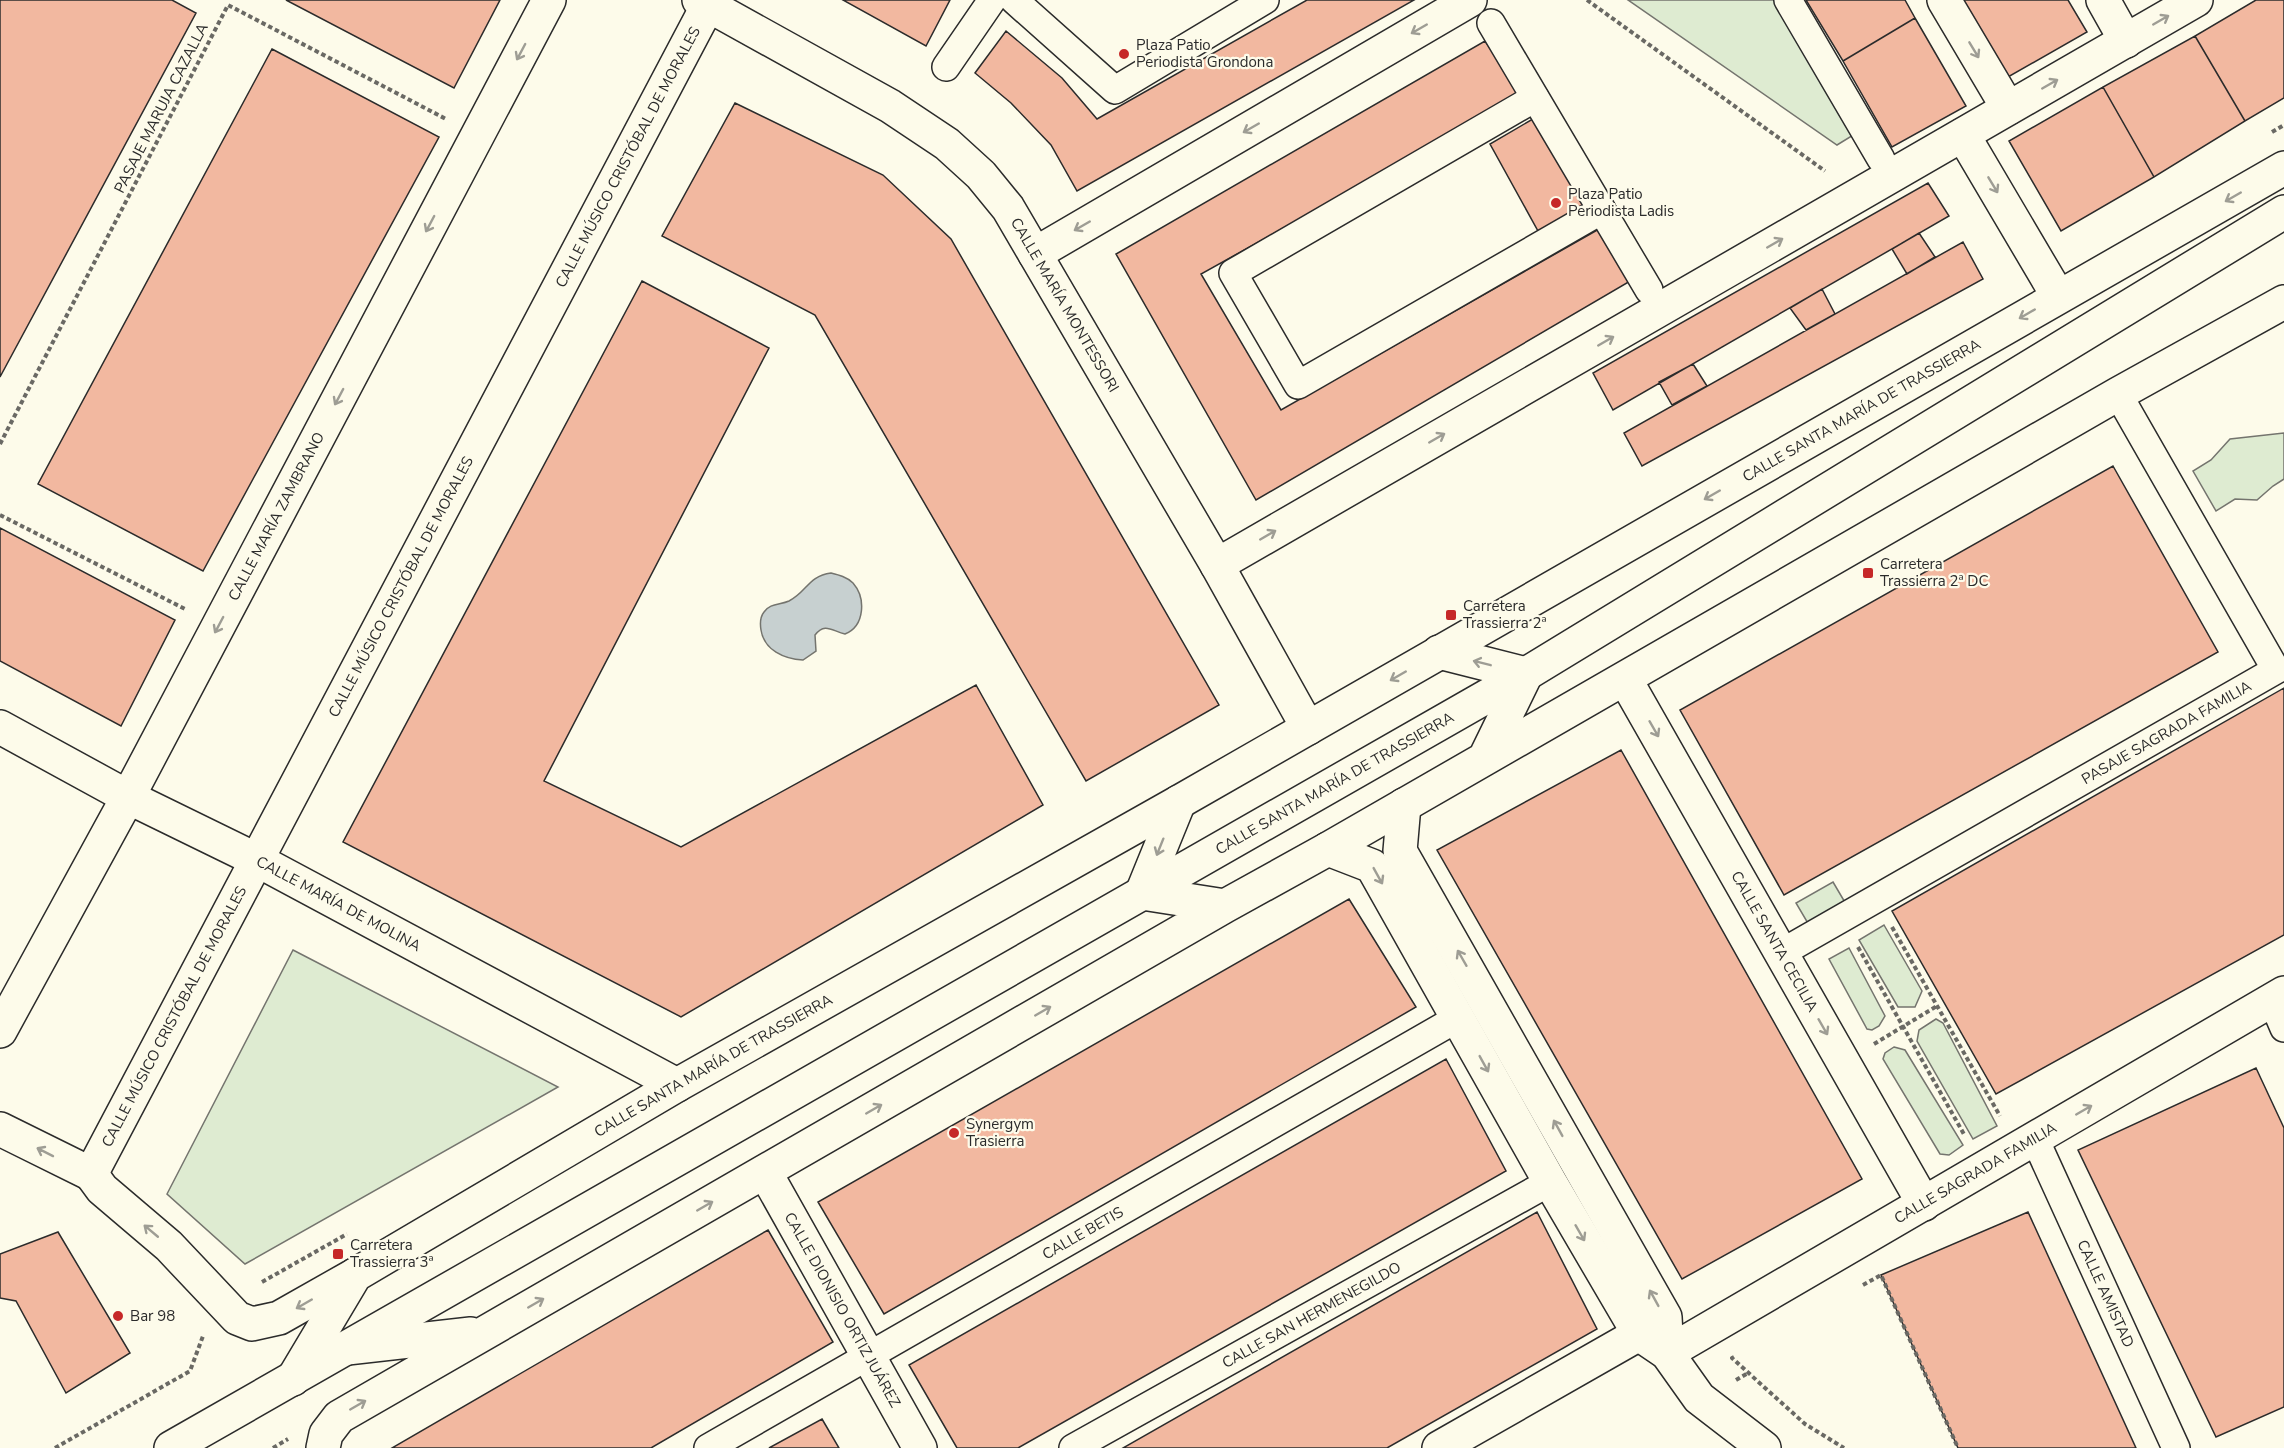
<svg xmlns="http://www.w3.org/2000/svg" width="2284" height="1448" viewBox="0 0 2284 1448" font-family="'Nunito Sans',sans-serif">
  <rect width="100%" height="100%" fill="#fdfbea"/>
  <path fill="#deebd1" stroke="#74746e" stroke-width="1.5" d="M1628,0H1777L1855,134L1837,145Z
    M2284,433V479L2273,486L2257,500L2235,499L2216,511L2193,471L2211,460L2230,439Z
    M1833,882L1856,921L1819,942L1796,903Z
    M1884,925L1922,991L1915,1007H1898L1859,940Z
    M1849,948L1885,1016L1879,1026L1872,1030L1867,1029L1829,959Z
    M293,950L558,1087L245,1264L167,1194Z
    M1936,1019L1943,1023L1997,1126L1973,1139L1917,1041L1919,1030Z
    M1894,1047L1905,1050L1963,1145L1949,1155L1940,1154L1883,1059L1885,1053Z"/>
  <path fill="#c7d0d0" stroke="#74746e" stroke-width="1.5" d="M831,573C839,575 847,577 853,583C866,598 865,626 845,634C832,631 825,622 815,635L816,651L803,660C784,659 764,650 761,630C760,624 760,617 764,612C770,603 780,605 789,601C807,592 808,576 831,573Z"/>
  <path fill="#f2b8a0" stroke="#2b2b2b" stroke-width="1.5" d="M0,0H172L196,13L0,377Z
    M286,0H500L454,88Z
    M843,0H950L926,46Z
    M1307,0H1414L1077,191L1051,145L1011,103L975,73L1006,31L1062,78L1097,119Z
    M1806,0H1905L1915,18L1843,61Z
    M1963,0H2068L2087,32L2008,77Z
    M2256,0H2284V98L2245,121L2195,36Z
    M1915,18L1966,106L1892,147L1843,61Z
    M2195,36L2245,121L2154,177L2103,87Z
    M1485,41L1523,95L1201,274L1281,410L1599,229L1632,280L1256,500L1116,254Z
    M272,49L439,137L203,571L38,484Z
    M2103,87L2154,177L2061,231L2009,141Z
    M735,103L883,175L951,239L1219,705L1086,781L815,315L662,236Z
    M1538,116L1589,205L1538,231L1490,144Z
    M1928,183L1949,216L1613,410L1593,373Z
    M1919,233L1935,257L1907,274L1892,249Z
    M1963,242L1983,279L1642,466L1624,433Z
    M642,281L769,348L544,781L681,847L976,685L1043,805L681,1017L343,842Z
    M1822,289L1835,314L1806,330L1790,308Z
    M1693,364L1707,386L1672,405L1659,382Z
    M2113,466L2218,652L1784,895L1680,710Z
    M0,528L175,620L121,726L0,661Z
    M2284,688V935L1996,1094L1892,911Z
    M1621,750L1862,1179L1682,1279L1437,850Z
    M1349,899L1416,1007L884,1314L818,1202Z
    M1446,1059L1506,1171L1018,1448H957L909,1365Z
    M2256,1068L2284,1128V1407L2216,1437L2078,1150Z
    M1537,1212L1597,1329L1387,1448H1123Z
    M2028,1212L2136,1448H1958L1881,1275Z
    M768,1230L833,1342L651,1448H392Z
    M58,1232L130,1353L66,1393L16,1301L0,1298V1254Z
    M822,1419L839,1448H769Z"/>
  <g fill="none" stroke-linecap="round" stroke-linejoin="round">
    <g stroke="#2b2b2b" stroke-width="30">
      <g id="pedestrian">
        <path d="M1014,0L1115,90L1265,0"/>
        <path d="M1788,0L1881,159"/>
        <path d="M1491,23L1649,290"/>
        <path d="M946,67L992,0"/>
        <path d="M1535,98L1233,273L1298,385L1602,210"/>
        <path id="s1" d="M1781,953L2276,670L2118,394"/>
        <path d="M2272,1000L2284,1028"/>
        <path id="s2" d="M2035,1139L2176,1448"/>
        <path id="s3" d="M708,1448L1458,1018"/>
        <path id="s4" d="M1073,1448L1550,1182"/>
      </g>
    </g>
    <g stroke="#2b2b2b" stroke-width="36">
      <g id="minor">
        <path d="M1944,0L2008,108"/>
        <path d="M2103,0L2126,41"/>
        <path d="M1963,135L2058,296"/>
        <path d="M1035,254L1470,0"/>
        <path d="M1217,565L2196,0"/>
        <path id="s5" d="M1625,679L1924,1204"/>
        <path id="s6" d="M0,727L128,797L257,860L677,1085"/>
        <path d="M1404,805L1400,851L1665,1317L1667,1353"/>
        <path d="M1328,849L1372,866L1550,1182L1639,1334L1667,1353L1699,1398L1764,1448"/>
        <path d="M0,1129L91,1174"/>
        <path id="s7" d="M765,1172L920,1448"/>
        <path id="s8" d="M91,1174L708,5"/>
        <path d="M91,1174L102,1189L169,1246L237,1318L252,1324L279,1318L355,1275"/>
        <path id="s9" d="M1667,1353L2284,993"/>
        <path d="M1439,1448L1639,1334"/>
      </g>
    </g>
    <g stroke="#2b2b2b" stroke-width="36">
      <path id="tertiary" d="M1485,758L1526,674
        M1142,893L1225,906
        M347,1348L471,1334
        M323,1448L326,1434L339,1417L1225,906L1328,849L2118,394L2284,302"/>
    </g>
    <g stroke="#2b2b2b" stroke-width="36">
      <g id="secondary">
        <path id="s10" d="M699,0L890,106L947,144L981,175L1008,208L1217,565L1308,728"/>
        <path d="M1439,652L1526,674"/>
        <path d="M1142,893L1179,802"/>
        <path id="s11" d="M0,1031L128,797L549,0"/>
        <path id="s12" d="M293,1379L355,1275L677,1085L1179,802L2284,168"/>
      </g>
    </g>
    <g stroke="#2b2b2b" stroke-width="36">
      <g id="primary">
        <path id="s13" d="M171,1448L1526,674L2284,212"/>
      </g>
    </g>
    <path stroke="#6a6964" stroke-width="4" stroke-dasharray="4.5 3" stroke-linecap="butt" d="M1587,0L1825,171
      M2272,132L2284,125
      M0,444L228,5L446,119
      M0,515L187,610
      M1892,927L2000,1116
      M1858,947L1965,1136
      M1874,1044L1937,1006
      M262,1282L347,1234
      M1863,1285L1881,1275L1958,1448
      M1734,1357L1732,1358L1805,1424L1844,1448
      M1736,1380L1748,1373
      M55,1448L190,1371L203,1336
      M273,1448L288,1439"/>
    <use href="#pedestrian" stroke="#fdfbea" stroke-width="27"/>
    <use href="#minor" stroke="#fdfbea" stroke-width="33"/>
    <use href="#tertiary" stroke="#fdfbea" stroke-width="33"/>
    <use href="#secondary" stroke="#fdfbea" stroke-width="33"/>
    <use href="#primary" stroke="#fdfbea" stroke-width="33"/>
  </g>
  <defs><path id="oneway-shaft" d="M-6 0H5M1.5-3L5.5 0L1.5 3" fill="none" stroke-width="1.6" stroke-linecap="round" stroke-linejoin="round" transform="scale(1.5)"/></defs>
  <g stroke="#9e9d94">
    <use href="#oneway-shaft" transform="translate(2161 20) rotate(-30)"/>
    <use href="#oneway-shaft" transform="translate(1419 29) rotate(150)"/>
    <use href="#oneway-shaft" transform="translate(1974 50) rotate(59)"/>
    <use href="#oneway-shaft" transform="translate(521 52) rotate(118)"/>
    <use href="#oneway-shaft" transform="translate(2050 84) rotate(-30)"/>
    <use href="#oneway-shaft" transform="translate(1251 128) rotate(150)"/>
    <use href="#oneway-shaft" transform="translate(1993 185) rotate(59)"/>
    <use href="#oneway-shaft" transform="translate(2233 197) rotate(150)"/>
    <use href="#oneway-shaft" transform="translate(430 224) rotate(118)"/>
    <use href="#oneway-shaft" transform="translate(1082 226) rotate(150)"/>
    <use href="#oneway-shaft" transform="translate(1775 243) rotate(-30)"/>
    <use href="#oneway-shaft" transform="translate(2027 314) rotate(150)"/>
    <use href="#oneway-shaft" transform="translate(1606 341) rotate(-30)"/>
    <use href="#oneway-shaft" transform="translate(339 397) rotate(118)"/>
    <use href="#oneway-shaft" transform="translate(1437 438) rotate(-30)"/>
    <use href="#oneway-shaft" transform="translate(1712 495) rotate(150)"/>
    <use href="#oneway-shaft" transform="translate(1268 535) rotate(-30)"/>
    <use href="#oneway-shaft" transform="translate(219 625) rotate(118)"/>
    <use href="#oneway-shaft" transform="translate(1482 663) rotate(-166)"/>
    <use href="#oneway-shaft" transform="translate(1398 676) rotate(150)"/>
    <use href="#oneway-shaft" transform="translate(1654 729) rotate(60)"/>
    <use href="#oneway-shaft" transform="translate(1160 847) rotate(112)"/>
    <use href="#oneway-shaft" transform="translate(1378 876) rotate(61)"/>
    <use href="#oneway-shaft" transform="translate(1462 958) rotate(-120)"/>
    <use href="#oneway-shaft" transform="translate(1043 1011) rotate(-30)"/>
    <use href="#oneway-shaft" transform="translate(1823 1027) rotate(60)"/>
    <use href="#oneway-shaft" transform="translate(1484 1064) rotate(61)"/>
    <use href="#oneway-shaft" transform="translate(874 1109) rotate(-30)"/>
    <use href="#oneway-shaft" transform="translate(2084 1110) rotate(-30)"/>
    <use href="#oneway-shaft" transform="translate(1558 1128) rotate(-119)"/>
    <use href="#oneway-shaft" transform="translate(45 1152) rotate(-153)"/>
    <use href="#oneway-shaft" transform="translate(705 1206) rotate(-30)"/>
    <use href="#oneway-shaft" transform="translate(151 1231) rotate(-140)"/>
    <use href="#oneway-shaft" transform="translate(1580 1233) rotate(60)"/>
    <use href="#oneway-shaft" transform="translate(1654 1298) rotate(-119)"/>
    <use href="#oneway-shaft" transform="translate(536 1303) rotate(-30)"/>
    <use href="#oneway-shaft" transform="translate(304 1304) rotate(150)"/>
    <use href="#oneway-shaft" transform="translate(358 1405) rotate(-30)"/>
  </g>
  <g fill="#c62828" stroke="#fdfbea" stroke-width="2">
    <circle cx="1124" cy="54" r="6"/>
    <circle cx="1556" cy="203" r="6"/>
    <rect x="1862" y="567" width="12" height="12" rx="3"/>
    <rect x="1445" y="609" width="12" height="12" rx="3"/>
    <circle cx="954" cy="1133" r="6"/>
    <rect x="332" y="1248" width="12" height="12" rx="3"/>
    <circle cx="118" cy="1316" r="6"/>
  </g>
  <g text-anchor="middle" stroke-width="4.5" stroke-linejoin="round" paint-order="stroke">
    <g font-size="15" fill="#2b2b2b" stroke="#fdfbea" text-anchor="start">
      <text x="1136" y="50">Plaza Patio<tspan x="1136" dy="17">Periodista Grondona</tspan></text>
      <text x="1568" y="199">Plaza Patio<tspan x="1568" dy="17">Periodista Ladis</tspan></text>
      <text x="1880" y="569">Carretera<tspan x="1880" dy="17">Trassierra 2ª DC</tspan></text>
      <text x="1463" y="611">Carretera<tspan x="1463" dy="17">Trassierra 2ª</tspan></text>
      <text x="966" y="1129">Synergym<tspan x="966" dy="17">Trasierra</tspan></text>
      <text x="350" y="1250">Carretera<tspan x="350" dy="17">Trassierra 3ª</tspan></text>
      <text x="130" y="1321">Bar 98</text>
    </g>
    <g font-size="15" fill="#2b2b2b" stroke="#fdfbea">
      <text transform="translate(161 108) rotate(-63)" y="5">PASAJE MARUJA CAZALLA</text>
      <text dy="5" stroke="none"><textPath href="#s8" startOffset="1150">CALLE MÚSICO CRISTÓBAL DE MORALES</textPath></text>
      <text dy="5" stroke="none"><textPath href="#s10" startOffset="488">CALLE MARÍA MONTESSORI</textPath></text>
      <text dy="5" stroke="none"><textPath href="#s12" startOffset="1858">CALLE SANTA MARÍA DE TRASSIERRA</textPath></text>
      <text dy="5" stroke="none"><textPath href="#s11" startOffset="584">CALLE MARÍA ZAMBRANO</textPath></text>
      <text dy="5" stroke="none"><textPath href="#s8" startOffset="664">CALLE MÚSICO CRISTÓBAL DE MORALES</textPath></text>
      <text dy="5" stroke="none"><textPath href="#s1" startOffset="444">PASAJE SAGRADA FAMILIA</textPath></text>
      <text dy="5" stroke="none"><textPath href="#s13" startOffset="1340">CALLE SANTA MARÍA DE TRASSIERRA</textPath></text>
      <text dy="5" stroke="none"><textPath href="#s6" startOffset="382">CALLE MARÍA DE MOLINA</textPath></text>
      <text dy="5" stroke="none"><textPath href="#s5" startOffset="302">CALLE SANTA CECILIA</textPath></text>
      <text dy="5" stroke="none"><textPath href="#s8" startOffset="178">CALLE MÚSICO CRISTÓBAL DE MORALES</textPath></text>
      <text dy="5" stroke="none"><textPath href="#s12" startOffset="536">CALLE SANTA MARÍA DE TRASSIERRA</textPath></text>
      <text dy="5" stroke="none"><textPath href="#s9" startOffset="357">CALLE SAGRADA FAMILIA</textPath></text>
      <text dy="5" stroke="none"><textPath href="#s3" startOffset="432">CALLE BETIS</textPath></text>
      <text dy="5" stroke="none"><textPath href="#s2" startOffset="170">CALLE AMISTAD</textPath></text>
      <text dy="5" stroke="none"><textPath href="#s7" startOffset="158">CALLE DIONISIO ORTIZ JUÁREZ</textPath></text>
      <text dy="5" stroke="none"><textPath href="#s4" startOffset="273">CALLE SAN HERMENEGILDO</textPath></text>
    </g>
  </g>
</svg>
